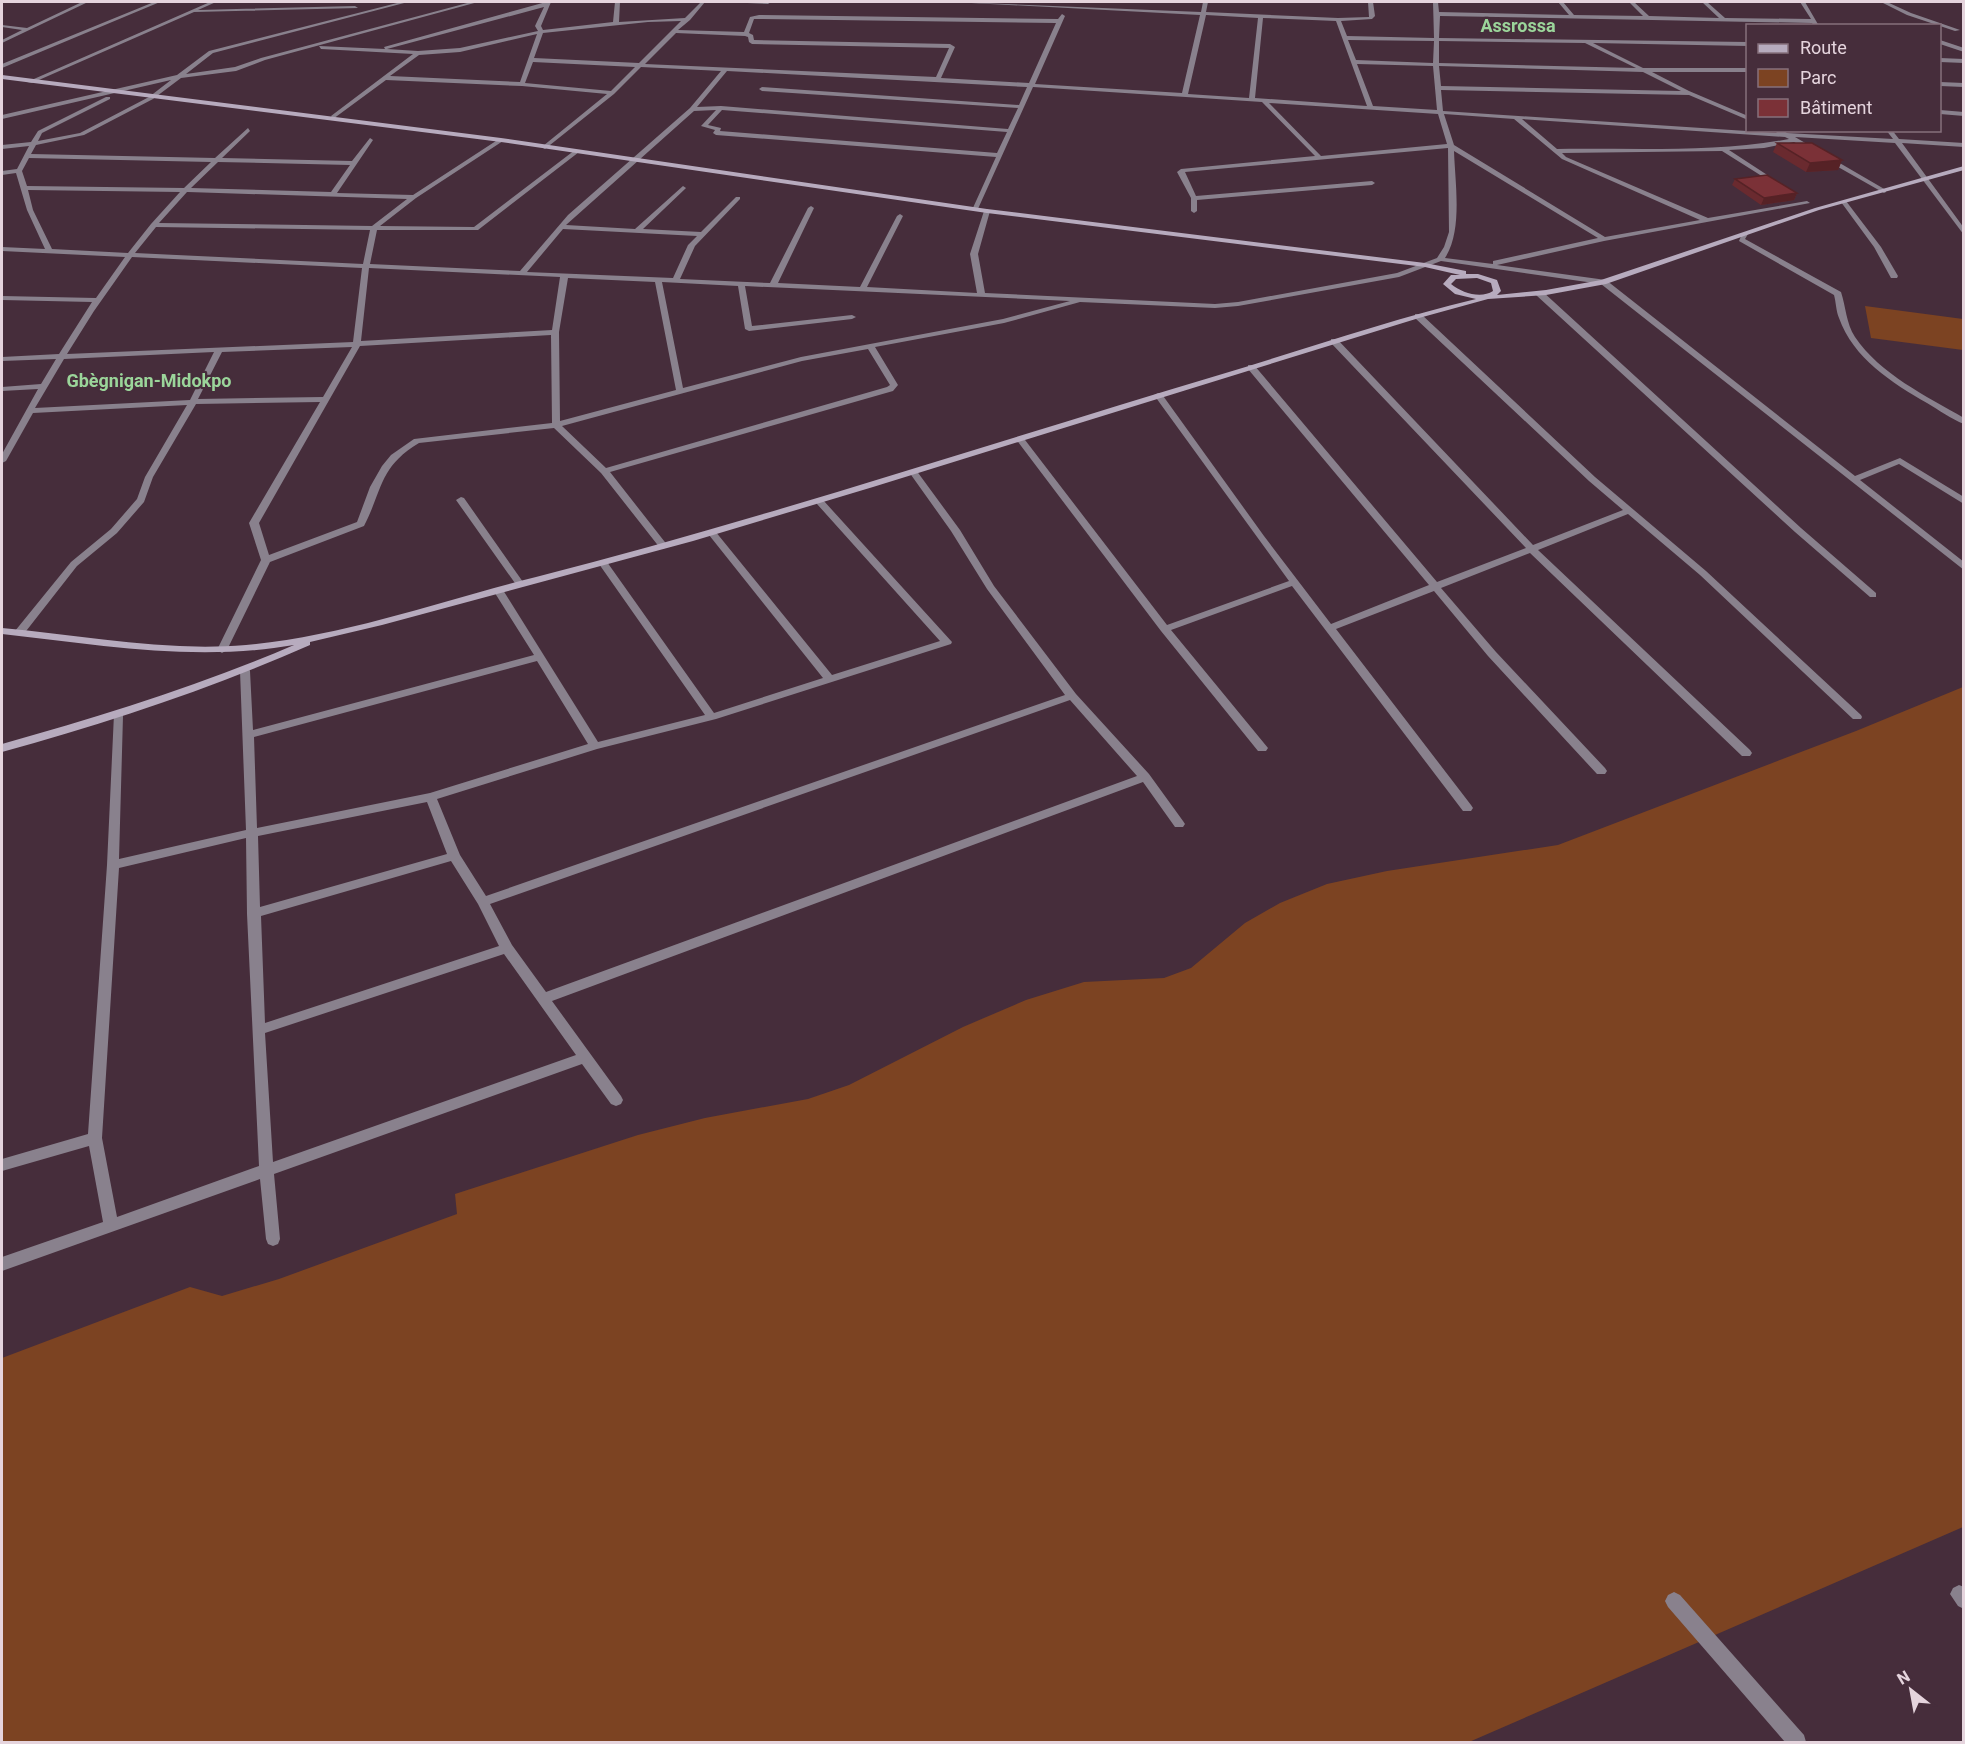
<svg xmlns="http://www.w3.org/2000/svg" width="1965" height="1744" viewBox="0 0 1965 1744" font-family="Roboto,sans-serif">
  <rect width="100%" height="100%" fill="#462d3b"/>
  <path fill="#7c4322" d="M1865,306L1963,319V350L1871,338Z
    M1963,687V1527L1469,1742H2V1358L190,1287L222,1296L279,1279L457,1214L455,1194L638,1135L705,1118L808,1099L849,1085L963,1027L1026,1000L1084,982L1164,978L1191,968L1245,923L1280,903L1327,884L1387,871L1558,845L1856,731Z"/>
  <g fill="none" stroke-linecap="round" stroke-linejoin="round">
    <path fill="#89818d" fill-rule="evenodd" d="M82,2H88L2,43V40L22,30L2,27V25L27,28Z
      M154,2H160L2,68V64Z
      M210,2H216L198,10L355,6L358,8L194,12L32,83L27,82Z
      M401,2H408L213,53L186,74L235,67L261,58L471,2H478L265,60L236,71L181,78L153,99L84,135L36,145L31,154L215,158L248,128L250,131L222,158L352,161L370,138L373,140L337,193L413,195L499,139H503V141L416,198L380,226L474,227L575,150H579V152L478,230H377L370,264L520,271L568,215L690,108L721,71L641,67L614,94L545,149L543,148V146L607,94L522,86L386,80L333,119L331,116L413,54L321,49L319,46L385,49L384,47L546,2H551L541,26L543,30L613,22L615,2H620L619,22L685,18L701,2H705L690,20L678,30L744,32L750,17L759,15L1058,19L1062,14L1065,16L1035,84L1182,93L1200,15L953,2L1201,12L1203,2H1208L1206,12L1338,18L1369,17L1368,2H1373L1375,16L1372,19L1341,21L1347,36L1434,38L1433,2H1438L1439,12L1569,15L1558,2H1563L1574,15L1643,16L1629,2H1634L1649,16L1719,18L1702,2H1707L1725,18L1811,19L1800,2H1805L1819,26H1814L1812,23L1440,16L1439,38L1748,42V46L1593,43L1643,68H1748V72H1652L1689,91L1748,116V120L1689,95L1441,90L1443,111L1777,133L1774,130H1782L1787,133L1893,139L1886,130H1892L1899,139L1964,143V147L1902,143L1964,228V235L1895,143L1795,137L1886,190V192L1884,193L1794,142L1764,148L1729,150L1778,182L1779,183L1776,185L1722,151L1562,153L1566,157L1708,218L1807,201L1810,203L1604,241L1497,265L1606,280L1855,476L1900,458L1964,497V504L1899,464L1860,480L1964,562V570L1601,284L1441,261L1399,277L1238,306L1215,308L1080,302L1004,323L875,347L898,385L893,391L610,472L668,546L663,549L660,548L601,473L554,428L419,443C379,467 383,489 364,526L270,562L227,650L222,653L217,650L261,560L249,523L320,402L196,404L153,477L144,502L117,533L77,566L23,635H15V631L71,562L111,529L137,499L145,477L187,405L33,413L6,461L2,463V454L38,389L2,391V387L41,384L56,359L2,361V357L59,354L92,302L2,300V296L96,298L125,257L2,251V247L45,249L27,210L16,173L2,175V171L17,169L29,146L2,149V145L31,142L38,131L106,97H110V99L42,133L38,141L80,133L149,97L171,80L2,119V115L177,75L209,51ZM544,7L535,26L538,31L460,48L418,51L387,49ZM1206,15L1258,18L1249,98L1188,94ZM1263,18L1336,21L1367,106L1255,98ZM754,19H759L1056,23L1029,83L941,78L955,47L950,44L754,40L753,35L749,33ZM681,21L639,63L534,58L543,33L648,22ZM676,33L745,36L748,37L749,42L752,44L949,48L936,77L645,64ZM537,34L520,82L390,76L419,55L460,52ZM1348,40L1434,41L1433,63L1356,60ZM1439,41L1585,43L1636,68L1439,63ZM533,62L635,67L611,91L525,83ZM1357,64L1433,66L1437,110L1373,106ZM1439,66L1643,72L1681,91L1441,86ZM727,71L1027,87L1019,105L762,87L759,89L762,91L1018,108L1008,129L721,106L697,107ZM1033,87L1262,102L1315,156L1181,169L1177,172L1191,198V211L1194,213L1197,211V200L1372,185L1375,183L1372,181L1196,196L1185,172L1448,148L1449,232L1444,247L1437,258L1397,273L1238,302L1215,304L985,293L978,254L990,211L987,209L984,211L970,254L977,293L867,287L903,216L900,214L897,216L860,287L778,283L814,208L811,206L808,208L770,283L680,279L695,246L740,199V197H736L701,232L643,229L685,189L686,188L683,186L635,229L566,225L694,111L716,110L701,126L715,130L713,133L716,135L996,157L972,210L977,211ZM1269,103L1438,114L1447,144L1321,156ZM722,110L1007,132L997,153L720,131L721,128L708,125ZM1444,114L1514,119L1562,159L1700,220L1605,237L1454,145ZM1522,119L1785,137L1789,139C1714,153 1634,148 1557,149ZM1454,151L1598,238L1493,261V264L1445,258C1463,230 1455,183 1454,151ZM29,158L211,162L184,188L27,186L22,171ZM218,162L350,165L331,192L191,188ZM28,190L180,192L151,224L128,253L52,249L33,210ZM187,192H188L407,199L372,226L159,223ZM156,227L370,230L363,264L135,253ZM563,229L697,236L688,245L673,278L527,272ZM132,257L362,268L353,342L67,354L94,311ZM369,268L560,277L552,330L361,341ZM568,278L655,282L676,390L560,421L559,332ZM662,282L738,286L745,329L749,331L852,319L856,317L852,315L752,326L745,286L1070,301L1003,319L801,357L683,388ZM551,335L552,423L414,439L391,455L382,466L370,487L357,522L269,555L259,523L360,346ZM352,347L323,397L198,399L222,352ZM868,349L890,385L887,387L606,468L562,426L802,361ZM214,352L190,400L35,408L64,359Z
      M725,2H771L768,4Z
      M1881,2H1887L1911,13L1960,30L1955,31L1907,15Z
      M1940,40L1964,48V52L1940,44Z
      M1940,58L1964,59V63L1940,62Z
      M1940,82L1964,83V87L1940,86Z
      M1940,110L1964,112V116L1940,114Z
      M1842,201H1846L1881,247L1898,276L1897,278H1891L1874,247L1841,202Z
      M1745,232L1748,234L1745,239L1841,292C1846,307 1846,323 1855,337C1880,374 1926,396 1964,418V424C1951,419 1939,410 1927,403C1892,383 1853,358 1839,318C1836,311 1836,302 1834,295L1739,241L1742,234Z
      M1536,291H1542L1801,528L1876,593V597H1870L1795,532L1536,295Z
      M1415,314H1421L1595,477L1706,571L1861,715L1862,717L1861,719H1853L1700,575L1628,514L1538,550L1750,750L1752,753L1750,756H1742L1530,553L1441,588L1496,652L1605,768L1607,771L1605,774H1597L1488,656L1434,591L1336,629L1471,805L1473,808L1471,811H1463L1292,586L1171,630L1268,748L1266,751H1258L1161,631L1015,438L1022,436L1167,625L1289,581L1154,395L1158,393H1161L1264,536L1331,624L1429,585L1248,369V365H1254L1437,582L1526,548L1331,343V339H1337L1533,545L1623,510L1589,481L1415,318Z
      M913,469L916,470L960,530L994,586L1076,694L1149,774L1183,821L1185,824L1183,827H1175L1143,782L552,1001L621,1096L623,1100L621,1104L616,1106L611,1104L582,1064L274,1174L280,1239L278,1244L273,1246L268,1244L266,1239L260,1179L2,1271V1257L103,1222L89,1146L2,1171V1159L88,1134L107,865L114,714H122L123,716L119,859L246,830L240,671L241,669H249L250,671L253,730L534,655L493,590L495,588H501L503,590L598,742L705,715L599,564L601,562H607L714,713L823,678L709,535V531H715L832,675L940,641L817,504V500H823L952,642L951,644L716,719L597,749L437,799L460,855L486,896L1065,695L987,589L951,531L909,472ZM537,661L588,744L430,793L257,828L254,737ZM1070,700L1137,776L546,992L512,945L490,904ZM427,802L447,854L260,907L258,836ZM246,838L247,914L259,1166L117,1217L102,1138L119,868ZM451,861L478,904L499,946L265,1023L261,916ZM504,954L576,1055L273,1162L265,1033Z
      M461,497L464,498L523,582V586H517L456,500Z
      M1959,1585L1964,1587V1609L1958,1606L1950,1594L1953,1588Z
      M1674,1592L1680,1595L1804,1735L1806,1742H1785L1668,1607L1665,1601L1668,1595Z"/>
    <path fill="#b7abbe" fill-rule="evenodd" d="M2,75L501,138L987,209L1425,263L1466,271V274H1478L1497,280L1501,291L1497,295L1546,290L1601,280L1815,208L1964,166V170L1819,210L1606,284L1546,295L1488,299L1419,318L873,487L693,541L382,625L310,642V645C210,689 107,723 2,752V744C101,716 199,686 294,645C196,662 100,645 2,634V628C83,635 163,652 246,645C345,636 440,601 536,577C766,518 992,443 1219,375C1305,349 1389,320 1476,299L1455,294L1443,284L1451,275H1460L1425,267L987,213L501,142L2,79ZM1477,278L1491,283L1493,291C1481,299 1462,293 1451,284L1456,279Z"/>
  </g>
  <path fill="#6a2a2f" d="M1777,143L1842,160L1838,170L1806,172L1773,152Z
    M1735,179L1797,193L1794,200L1761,205L1732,185Z"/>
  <path fill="#562226" d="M1842,160L1838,170L1806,172L1810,163Z
    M1797,193L1794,200L1761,205L1764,198Z"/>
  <path fill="#7b3137" stroke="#562226" stroke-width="1.5" d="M1777,143H1812L1842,160L1810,163Z
    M1767,175L1797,193L1764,198L1735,179Z"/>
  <g text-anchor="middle" stroke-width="4.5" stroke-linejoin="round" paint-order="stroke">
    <g font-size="18" font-weight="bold" fill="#9bd59a" stroke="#462d3b">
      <text x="1518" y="32">Assrossa</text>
      <text x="149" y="387">Gbègnigan-Midokpo</text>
    </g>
  </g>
  <rect width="1965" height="1744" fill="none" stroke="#e5d4dd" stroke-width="6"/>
  <rect x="1746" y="24" width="195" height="108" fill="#462d3b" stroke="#86707c" stroke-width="1.5"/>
  <rect x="1758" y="44" width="30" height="9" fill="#b7abbe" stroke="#86707c" stroke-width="1.5"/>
  <text x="1800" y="54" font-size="18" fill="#e5d4dd">Route</text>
  <rect x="1758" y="69" width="30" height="18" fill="#7c4322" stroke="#86707c" stroke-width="1.5"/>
  <text x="1800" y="84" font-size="18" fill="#e5d4dd">Parc</text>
  <rect x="1758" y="99" width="30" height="18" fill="#7b3137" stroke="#86707c" stroke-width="1.5"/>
  <text x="1800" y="114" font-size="18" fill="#e5d4dd">Bâtiment</text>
  <g transform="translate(1911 1690) rotate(329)" stroke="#462d3b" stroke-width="4.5" paint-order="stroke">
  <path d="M0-4.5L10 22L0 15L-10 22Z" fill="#e5d4dd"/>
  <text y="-9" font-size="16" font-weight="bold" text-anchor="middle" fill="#e5d4dd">N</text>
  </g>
</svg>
